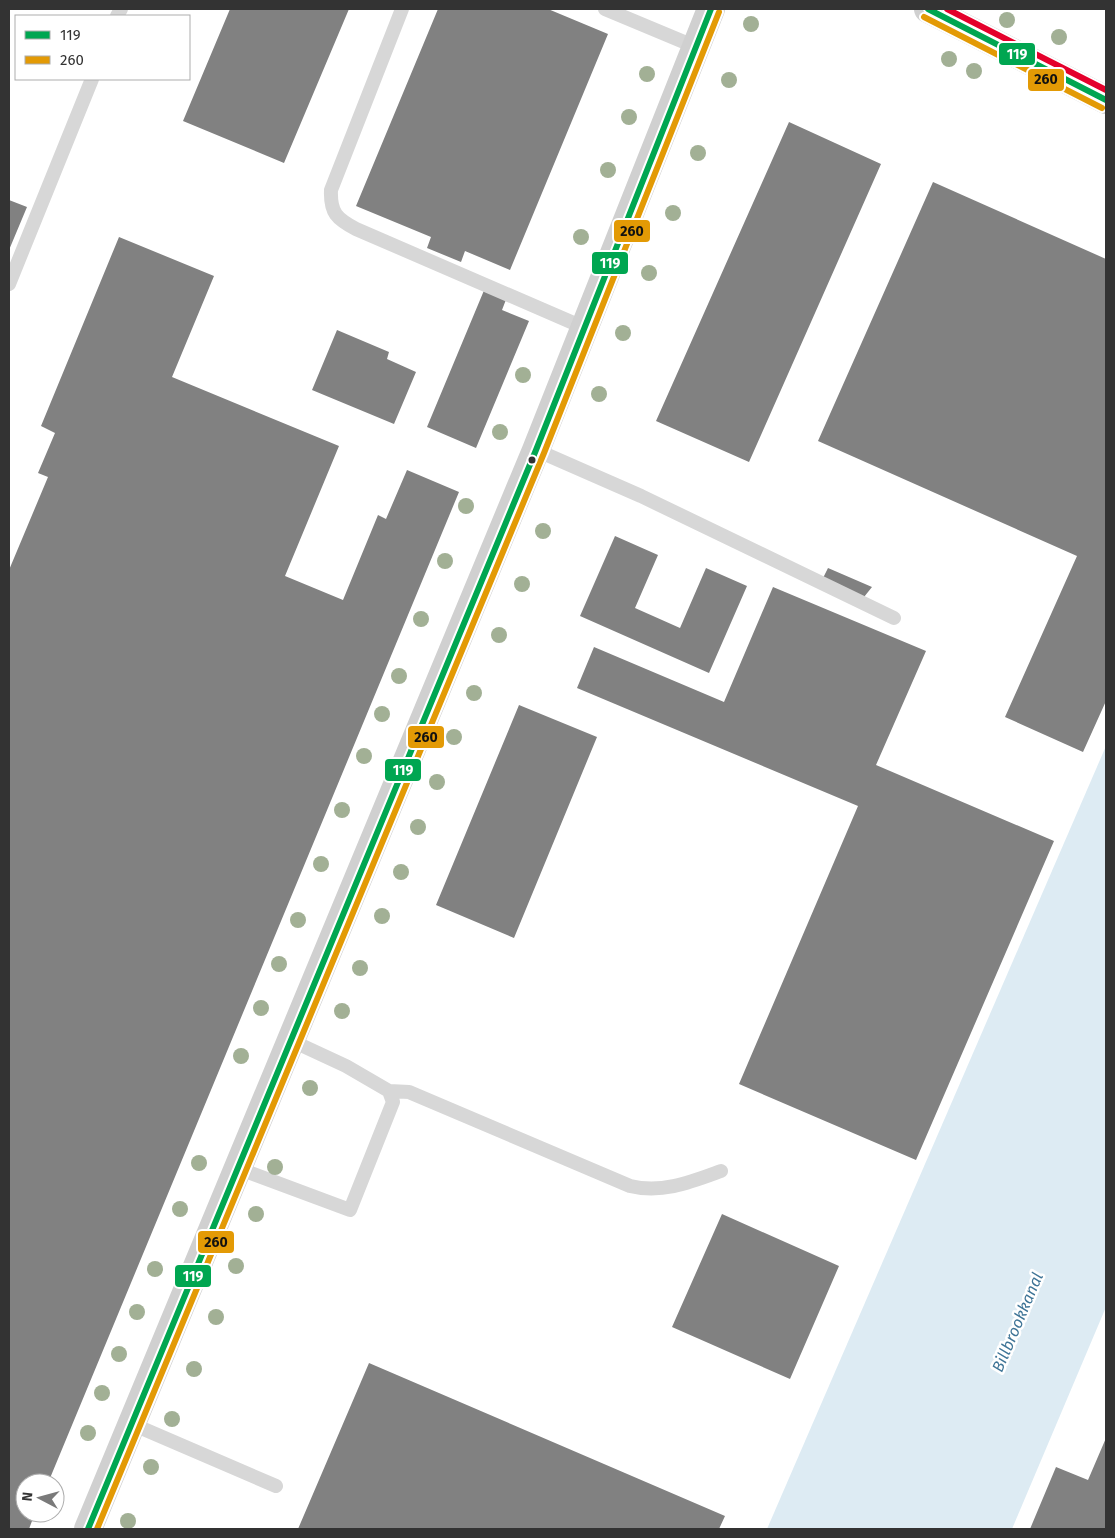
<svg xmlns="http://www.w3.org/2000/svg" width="1115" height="1538" viewBox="0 0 1115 1538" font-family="'Fira Sans',sans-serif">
  <rect width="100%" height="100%" fill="#fff"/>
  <path fill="#ddebf3" d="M1106,746V1307L1012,1529H767Z"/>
  <path fill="#818181" d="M230,9H349L284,163L183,121Z
    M438,9H548L608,34L510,270L465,251L461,262L427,248L431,237L356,206Z
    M789,122L881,164L749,462L656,421Z
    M933,182L1106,259V701L1083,752L1005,717L1077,556L818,441Z
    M9,200L27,207L9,250Z
    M119,237L214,276L172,377L339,446L285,576L343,600L378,515L386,519L407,470L459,492L48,1483H25V1513H35L29,1529H9V570L48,477L38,473L55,433L41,426Z
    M485,288L507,297L502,310L529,321L476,448L427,427Z
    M337,330L389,352L387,359L416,372L394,424L312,390Z
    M615,536L658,555L635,608L680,628L706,568L747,586L709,673L580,616Z
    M828,568L872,587L864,597L823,578Z
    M773,587L926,651L876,765L1054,841L916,1160L739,1084L858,806L577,688L594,647L724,702Z
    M519,705L597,737L514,938L436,905Z
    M722,1214L839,1266L790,1379L672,1327Z
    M369,1363L725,1516L719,1529H298Z
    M1106,1438V1529H1030L1056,1467L1088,1480Z"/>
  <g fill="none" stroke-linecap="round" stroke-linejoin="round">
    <path stroke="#d7d7d7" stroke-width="14" d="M402,9L331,190C330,213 337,219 356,229L585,328
      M605,9L696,47
      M117,16L121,9
      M9,284L92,79
      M536,450L641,496L894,618
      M389,1091L409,1092L630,1186C662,1194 691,1182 721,1171
      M237,1168L350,1210L393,1102L389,1091L346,1066L290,1040
      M132,1424L276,1486"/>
    <path stroke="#d0d0d0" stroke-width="28" d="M928,9L1106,100
      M88,1529L536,450L711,9"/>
    <g stroke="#fff" stroke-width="10">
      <path id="bus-1" d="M928,9L1106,100
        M88,1529L536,450L711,9"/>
    </g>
    <g stroke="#fff" stroke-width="10">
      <path id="bus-2" d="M924,17L1102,108
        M97,1529L544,453L719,12"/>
    </g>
    <g stroke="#fff" stroke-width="10">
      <path id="bus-3" d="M947,9L1106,90"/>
    </g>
    <use href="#bus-1" stroke="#00a651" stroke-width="6"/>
    <use href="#bus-2" stroke="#e39a05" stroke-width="6"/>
    <use href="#bus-3" stroke="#e4002b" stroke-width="6"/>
  </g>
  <g fill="#a2b095">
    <circle cx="1007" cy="20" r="8"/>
    <circle cx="751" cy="24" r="8"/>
    <circle cx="1059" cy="37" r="8"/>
    <circle cx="949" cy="59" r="8"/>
    <circle cx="974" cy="71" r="8"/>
    <circle cx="647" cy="74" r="8"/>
    <circle cx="729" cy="80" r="8"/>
    <circle cx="629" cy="117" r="8"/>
    <circle cx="698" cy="153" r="8"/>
    <circle cx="608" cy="170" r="8"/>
    <circle cx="673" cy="213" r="8"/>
    <circle cx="581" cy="237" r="8"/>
    <circle cx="649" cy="273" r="8"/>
    <circle cx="623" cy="333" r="8"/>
    <circle cx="523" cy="375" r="8"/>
    <circle cx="599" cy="394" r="8"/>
    <circle cx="500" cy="432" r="8"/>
    <circle cx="466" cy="506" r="8"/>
    <circle cx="543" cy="531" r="8"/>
    <circle cx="445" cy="561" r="8"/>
    <circle cx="522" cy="584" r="8"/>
    <circle cx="421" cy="619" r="8"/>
    <circle cx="499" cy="635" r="8"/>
    <circle cx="399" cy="676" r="8"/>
    <circle cx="474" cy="693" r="8"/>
    <circle cx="382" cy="714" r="8"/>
    <circle cx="454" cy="737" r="8"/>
    <circle cx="364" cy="756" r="8"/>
    <circle cx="437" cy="782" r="8"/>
    <circle cx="342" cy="810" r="8"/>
    <circle cx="418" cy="827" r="8"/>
    <circle cx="321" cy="864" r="8"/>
    <circle cx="401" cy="872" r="8"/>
    <circle cx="382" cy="916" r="8"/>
    <circle cx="298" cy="920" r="8"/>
    <circle cx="279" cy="964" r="8"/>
    <circle cx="360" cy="968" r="8"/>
    <circle cx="261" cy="1008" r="8"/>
    <circle cx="342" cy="1011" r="8"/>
    <circle cx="241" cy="1056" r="8"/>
    <circle cx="310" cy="1088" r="8"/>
    <circle cx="199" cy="1163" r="8"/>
    <circle cx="275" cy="1167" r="8"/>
    <circle cx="180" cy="1209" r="8"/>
    <circle cx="256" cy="1214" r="8"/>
    <circle cx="236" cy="1266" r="8"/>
    <circle cx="155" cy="1269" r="8"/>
    <circle cx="137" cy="1312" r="8"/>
    <circle cx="216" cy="1317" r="8"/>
    <circle cx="119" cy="1354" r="8"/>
    <circle cx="194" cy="1369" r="8"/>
    <circle cx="102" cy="1393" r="8"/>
    <circle cx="172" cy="1419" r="8"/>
    <circle cx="88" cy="1433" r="8"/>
    <circle cx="151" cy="1467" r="8"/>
    <circle cx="128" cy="1521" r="8"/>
  </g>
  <circle fill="#333" stroke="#fff" stroke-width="2" cx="532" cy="460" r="4.5"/>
  <g text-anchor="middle" stroke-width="5" stroke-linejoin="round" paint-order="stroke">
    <g font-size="16" font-style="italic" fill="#3f7597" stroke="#fff">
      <text transform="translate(1017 1322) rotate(-67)" y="6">Billbrookkanal</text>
    </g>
  </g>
  <g stroke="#fff" stroke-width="2">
    <rect x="998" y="42" width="38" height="24" rx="5" fill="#00a651"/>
    <rect x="1027" y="68" width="38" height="24" rx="5" fill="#e39a05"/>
    <rect x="613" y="219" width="38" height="24" rx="5" fill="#e39a05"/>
    <rect x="591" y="251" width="38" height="24" rx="5" fill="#00a651"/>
    <rect x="407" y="725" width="38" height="24" rx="5" fill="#e39a05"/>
    <rect x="384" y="758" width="38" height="24" rx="5" fill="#00a651"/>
    <rect x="197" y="1230" width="38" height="24" rx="5" fill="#e39a05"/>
    <rect x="174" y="1264" width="38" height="24" rx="5" fill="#00a651"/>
  </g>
  <g font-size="14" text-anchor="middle" font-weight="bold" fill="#fff">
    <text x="1017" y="59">119</text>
    <text x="610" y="268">119</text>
    <text x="403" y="775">119</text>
    <text x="193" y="1281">119</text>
  </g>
  <g font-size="14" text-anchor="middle" font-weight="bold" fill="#111">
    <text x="1046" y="84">260</text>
    <text x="632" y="236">260</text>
    <text x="426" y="742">260</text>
    <text x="216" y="1247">260</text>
  </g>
  <rect width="1115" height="1538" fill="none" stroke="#333333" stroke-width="20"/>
  <rect x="15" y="15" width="175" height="65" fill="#ffffff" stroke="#adadad"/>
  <rect x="25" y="31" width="25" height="8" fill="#00a651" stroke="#adadad"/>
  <text x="60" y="40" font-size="15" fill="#333333">119</text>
  <rect x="25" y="56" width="25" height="8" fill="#e39a05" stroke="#adadad"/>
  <text x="60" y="65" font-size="15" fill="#333333">260</text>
  <g transform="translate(40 1498) rotate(276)"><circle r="24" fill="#ffffff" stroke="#adadad"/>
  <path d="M0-4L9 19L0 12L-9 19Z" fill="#7a7a7a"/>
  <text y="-8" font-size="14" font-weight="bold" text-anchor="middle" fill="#333333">N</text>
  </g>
</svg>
